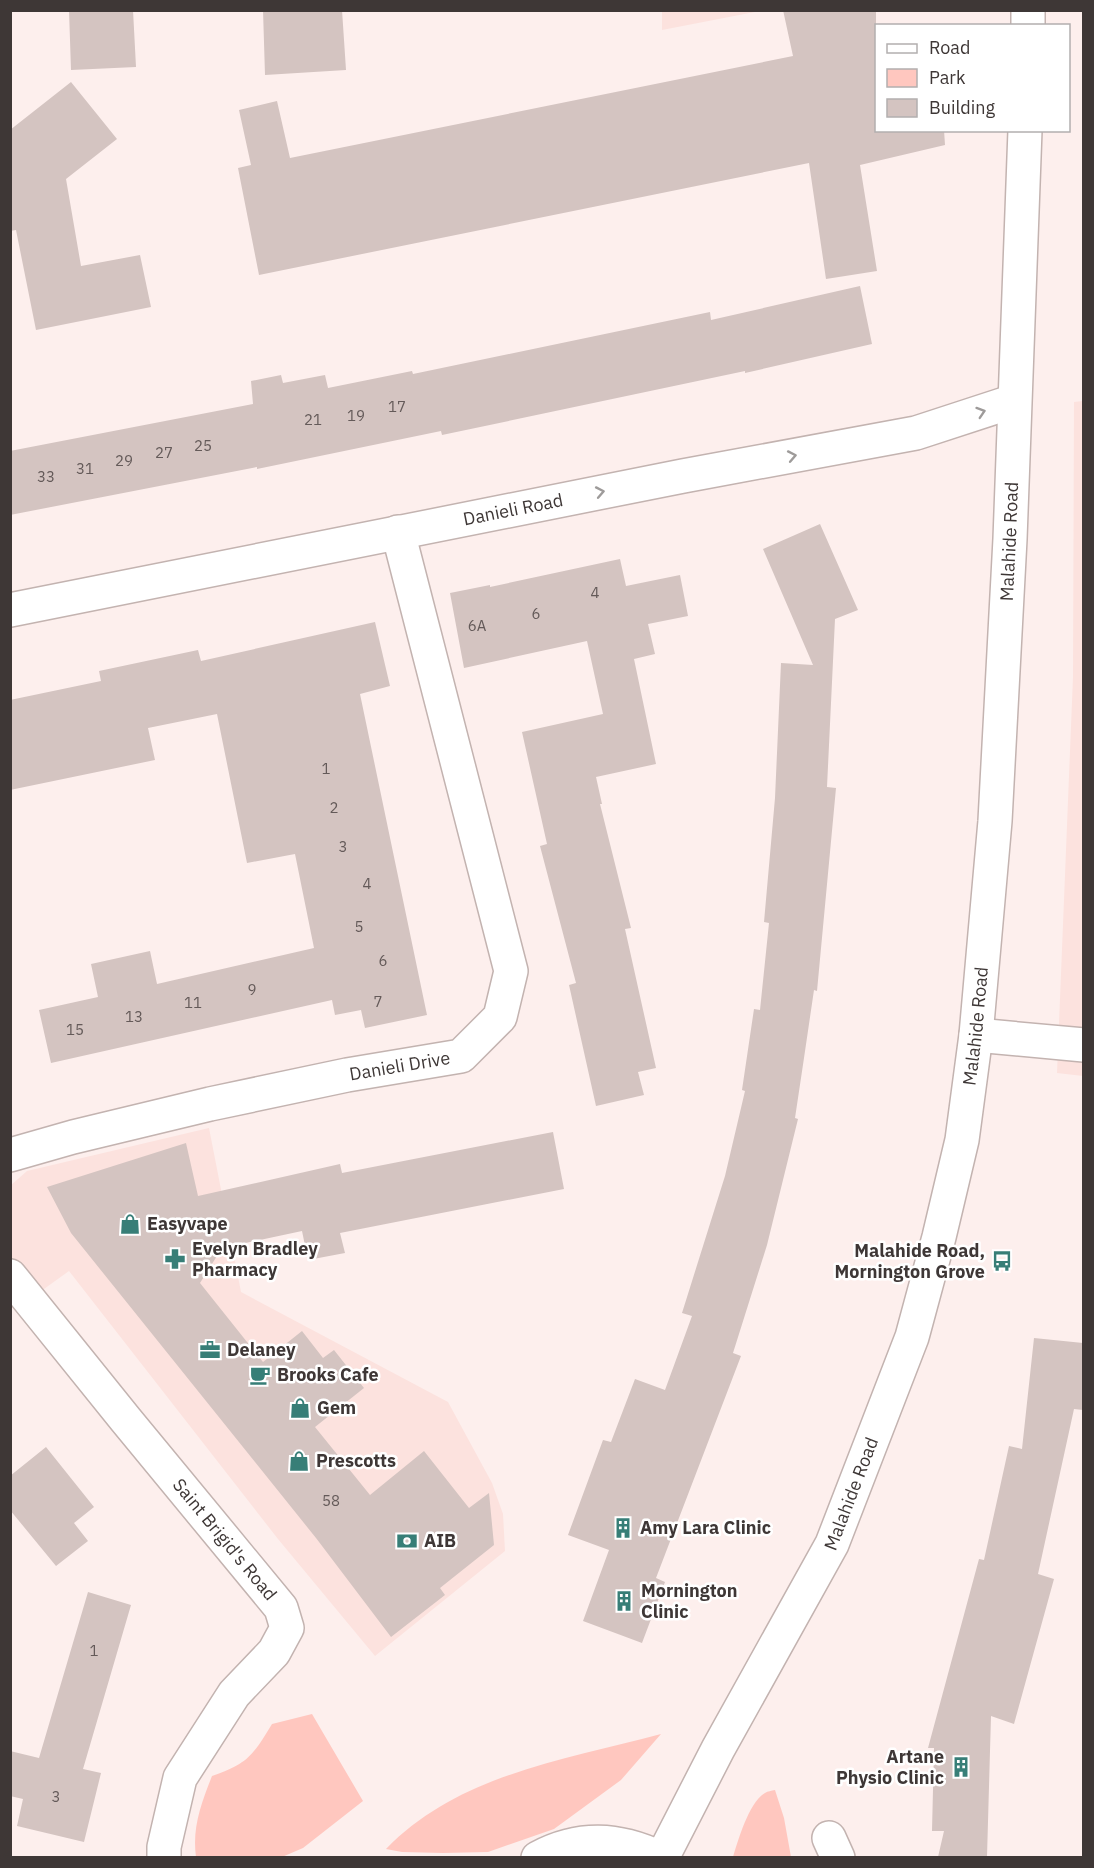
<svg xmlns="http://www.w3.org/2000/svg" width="1094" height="1868" viewBox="0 0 1094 1868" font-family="'IBM Plex Sans',sans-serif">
  <rect width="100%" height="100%" fill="#fdefed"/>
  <path fill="#fce2de" d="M662,10H760V11L662,30Z
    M1083,401V1076L1057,1073L1073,677L1074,402Z
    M209,1128L241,1292L448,1402L492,1483L503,1514L505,1551L375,1656L278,1539L69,1271L37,1294L11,1258L10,1186L27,1171Z"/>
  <path fill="#ffc7bf" d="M312,1714L363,1801L303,1848L282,1857H196C192,1828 201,1804 212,1776C248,1764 253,1755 272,1724Z
    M661,1734L621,1780L554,1829L488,1852L443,1853L402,1852L386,1849C459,1774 564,1760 661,1734Z
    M775,1790L784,1818L791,1857H733C738,1841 749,1802 765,1793C768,1791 771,1791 775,1790Z"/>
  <path fill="#d4c4c1" d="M69,10H133L136,67L71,70Z
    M263,10H342L346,70L265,75Z
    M783,10H876V130H944L945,145L860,165L877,271L826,279L809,163L259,275L238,168L251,165L239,110L277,101L290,158L793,56Z
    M71,82L117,139L66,179L81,266L140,255L151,307L36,330L16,230L10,231V130Z
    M860,286L872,344L745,373V371L442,435L441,431L257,469V467L10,515V451L253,404L251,381L281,375L283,383L325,375L328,388L412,371L413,374L710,312L711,320Z
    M820,524L858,610L835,619L827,787L836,788L817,991L814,990L804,1058L795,1118L798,1119L767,1245L733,1353L741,1356L656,1578L665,1582L642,1643L583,1621L609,1550L568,1535L603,1440L611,1442L635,1379L665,1390L692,1316L682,1313L725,1176L745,1091L742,1090L754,1009L760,1010L769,923L764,922L775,798L781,663L813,665L763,549Z
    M620,559L626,586L680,575L688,616L648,624L655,654L634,659L656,764L596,777L602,804H600L631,928L625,929L656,1068L638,1072L644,1095L596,1106L569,985L576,983L540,846L547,844L522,732L603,714L587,641L464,668L450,593L490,585V587Z
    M375,622L390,686L360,694L427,1015L365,1028L361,1010L335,1015L332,1000L51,1063L39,1010L98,997L91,964L150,951L157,984L314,948L295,854L247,863L217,714L148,728L155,760L10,790V700L101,681L99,671L198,650L201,661Z
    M553,1132L564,1189L340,1233L345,1253L308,1260L302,1231L222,1248L200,1283L263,1362L302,1331L323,1358L334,1350L364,1388L315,1427L370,1495L424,1451L469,1508L489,1493L494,1545L440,1588L445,1595L391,1637L316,1538L71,1233L47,1187L186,1143L198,1196L340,1164L342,1173Z
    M1034,1338L1083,1343V1410L1074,1409L1038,1574L1054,1579L1014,1724L991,1716L987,1857H938L944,1831H932L934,1748H928L979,1559L984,1560L1009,1446L1022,1449Z
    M46,1447L94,1507L74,1523L88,1541L56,1566L10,1510V1476Z
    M88,1592L131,1605L83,1769L101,1773L84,1842L17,1826L23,1799L10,1796V1751L39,1758Z"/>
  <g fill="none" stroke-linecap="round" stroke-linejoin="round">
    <g stroke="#c3b3b0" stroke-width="36">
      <g id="minor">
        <path id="s1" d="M10,610L683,476L916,433L1014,401"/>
        <path d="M976,1035L1084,1045"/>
        <path id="s2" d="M10,1155L73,1137L210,1104L347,1075L461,1056L500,1017L511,971L398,532"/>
        <path id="s3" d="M10,1276L126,1420L281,1608L287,1628L274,1652L234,1694L180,1778L164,1847V1858"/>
        <path d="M829,1838L838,1858"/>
      </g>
    </g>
    <g stroke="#c3b3b0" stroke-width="36">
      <g id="major">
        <path d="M1028,26V10"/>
        <path d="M538,1858C579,1836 618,1838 660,1858"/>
        <path id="s4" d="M662,1858L718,1749L832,1544L912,1337L939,1237L962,1140L976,1035L995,821L1010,539L1025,130"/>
      </g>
    </g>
    <use href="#minor" stroke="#fff" stroke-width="33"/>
    <use href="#major" stroke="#fff" stroke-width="33"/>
  </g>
  <defs><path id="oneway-chevron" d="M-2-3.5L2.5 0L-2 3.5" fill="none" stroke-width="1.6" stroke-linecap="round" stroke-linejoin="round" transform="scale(1.5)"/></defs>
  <g stroke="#9e9b9a">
    <use href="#oneway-chevron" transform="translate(981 412) rotate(-18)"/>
    <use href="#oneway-chevron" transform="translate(792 456) rotate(-11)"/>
    <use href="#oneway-chevron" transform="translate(600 492) rotate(-11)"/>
  </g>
  <defs>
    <g id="shop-bare" transform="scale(1.62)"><path d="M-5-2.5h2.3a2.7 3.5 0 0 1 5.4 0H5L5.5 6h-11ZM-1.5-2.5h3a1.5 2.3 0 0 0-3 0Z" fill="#377e77" stroke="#fff" stroke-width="2.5" paint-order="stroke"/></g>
    <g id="pharmacy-bare" transform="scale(1.62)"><path d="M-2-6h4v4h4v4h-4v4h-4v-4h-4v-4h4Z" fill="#377e77" stroke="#fff" stroke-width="2.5" paint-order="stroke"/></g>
    <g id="bus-bare" transform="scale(1.62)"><path d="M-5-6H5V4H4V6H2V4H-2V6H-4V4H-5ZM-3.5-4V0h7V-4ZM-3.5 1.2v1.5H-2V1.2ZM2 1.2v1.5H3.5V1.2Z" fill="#377e77" stroke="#fff" stroke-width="2.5" paint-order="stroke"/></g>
    <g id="office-bare" transform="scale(1.62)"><path d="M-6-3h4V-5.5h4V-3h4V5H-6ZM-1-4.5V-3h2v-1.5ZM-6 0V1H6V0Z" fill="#377e77" stroke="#fff" stroke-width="2.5" paint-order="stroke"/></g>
    <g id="cafe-bare" transform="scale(1.62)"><path d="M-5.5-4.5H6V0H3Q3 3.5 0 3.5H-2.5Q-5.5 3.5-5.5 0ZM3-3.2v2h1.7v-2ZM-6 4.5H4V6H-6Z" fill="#377e77" stroke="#fff" stroke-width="2.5" paint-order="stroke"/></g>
    <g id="building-bare" transform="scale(1.62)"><path d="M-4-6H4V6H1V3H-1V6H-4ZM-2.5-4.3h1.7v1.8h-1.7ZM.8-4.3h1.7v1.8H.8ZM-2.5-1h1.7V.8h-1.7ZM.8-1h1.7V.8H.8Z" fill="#377e77" stroke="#fff" stroke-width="2.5" paint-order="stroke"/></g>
    <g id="bank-bare" transform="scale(1.62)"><path d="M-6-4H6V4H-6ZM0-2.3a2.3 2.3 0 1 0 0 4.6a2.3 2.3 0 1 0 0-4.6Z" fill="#377e77" stroke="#fff" stroke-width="2.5" paint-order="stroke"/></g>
  </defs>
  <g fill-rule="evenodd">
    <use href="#shop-bare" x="130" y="1224"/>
    <use href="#pharmacy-bare" x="175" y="1259"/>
    <use href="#bus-bare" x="1002" y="1261"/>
    <use href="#office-bare" x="210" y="1350"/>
    <use href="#cafe-bare" x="260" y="1375"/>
    <use href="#shop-bare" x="300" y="1408"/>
    <use href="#shop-bare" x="299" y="1461"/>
    <use href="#building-bare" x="623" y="1528"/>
    <use href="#bank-bare" x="407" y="1541"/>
    <use href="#building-bare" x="624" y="1601"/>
    <use href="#building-bare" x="961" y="1767"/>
  </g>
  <g text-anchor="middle" stroke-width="5" stroke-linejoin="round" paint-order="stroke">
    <g font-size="15" fill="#645a59">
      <text x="397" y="412">17</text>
      <text x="356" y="421">19</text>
      <text x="313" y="425">21</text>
      <text x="203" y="451">25</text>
      <text x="164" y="458">27</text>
      <text x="124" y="466">29</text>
      <text x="85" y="474">31</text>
      <text x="46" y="482">33</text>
      <text x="595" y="598">4</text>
      <text x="536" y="619">6</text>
      <text x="477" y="631">6A</text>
      <text x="326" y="774">1</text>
      <text x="334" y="813">2</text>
      <text x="343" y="852">3</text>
      <text x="367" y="889">4</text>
      <text x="359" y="932">5</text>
      <text x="383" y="966">6</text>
      <text x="252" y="995">9</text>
      <text x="378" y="1007">7</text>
      <text x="193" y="1008">11</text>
      <text x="134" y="1022">13</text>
      <text x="75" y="1035">15</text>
      <text x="331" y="1506">58</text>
      <text x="94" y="1656">1</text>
      <text x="56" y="1802">3</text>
    </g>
    <g font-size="18" fill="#3e3736" stroke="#fff">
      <text dy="6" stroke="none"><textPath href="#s1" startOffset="513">Danieli Road</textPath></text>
      <text dy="6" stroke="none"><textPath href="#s4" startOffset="1383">Malahide Road</textPath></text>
      <text dy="6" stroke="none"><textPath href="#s4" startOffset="897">Malahide Road</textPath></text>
      <text dy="6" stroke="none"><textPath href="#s2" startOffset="400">Danieli Drive</textPath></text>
      <text dy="6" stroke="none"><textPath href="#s4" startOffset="411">Malahide Road</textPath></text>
      <text dy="6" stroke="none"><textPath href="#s3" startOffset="340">Saint Brigid's Road</textPath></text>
    </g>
    <g font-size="18" font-weight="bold" fill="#3e3736" stroke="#fff" text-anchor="start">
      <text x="147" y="1230">Easyvape</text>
      <text x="192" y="1255">Evelyn Bradley<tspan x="192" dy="21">Pharmacy</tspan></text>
      <text x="985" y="1257" text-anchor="end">Malahide Road,<tspan x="985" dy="21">Mornington Grove</tspan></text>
      <text x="227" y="1356">Delaney</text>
      <text x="277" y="1381">Brooks Cafe</text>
      <text x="317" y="1414">Gem</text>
      <text x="316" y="1467">Prescotts</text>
      <text x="640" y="1534">Amy Lara Clinic</text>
      <text x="424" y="1547">AIB</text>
      <text x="641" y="1597">Mornington<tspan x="641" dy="21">Clinic</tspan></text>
      <text x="944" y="1763" text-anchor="end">Artane<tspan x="944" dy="21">Physio Clinic</tspan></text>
    </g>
  </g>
  <rect width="1094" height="1868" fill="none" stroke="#3e3736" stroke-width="24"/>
  <rect x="875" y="24" width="195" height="108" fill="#ffffff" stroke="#b2afaf" stroke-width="1.5"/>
  <rect x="887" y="44" width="30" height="9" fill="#ffffff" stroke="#b2afaf" stroke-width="1.5"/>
  <text x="929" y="54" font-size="18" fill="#3e3736">Road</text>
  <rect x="887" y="69" width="30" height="18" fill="#ffc7bf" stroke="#b2afaf" stroke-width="1.5"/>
  <text x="929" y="84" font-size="18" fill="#3e3736">Park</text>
  <rect x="887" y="99" width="30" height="18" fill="#d4c4c1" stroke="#b2afaf" stroke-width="1.5"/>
  <text x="929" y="114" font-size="18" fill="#3e3736">Building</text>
</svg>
